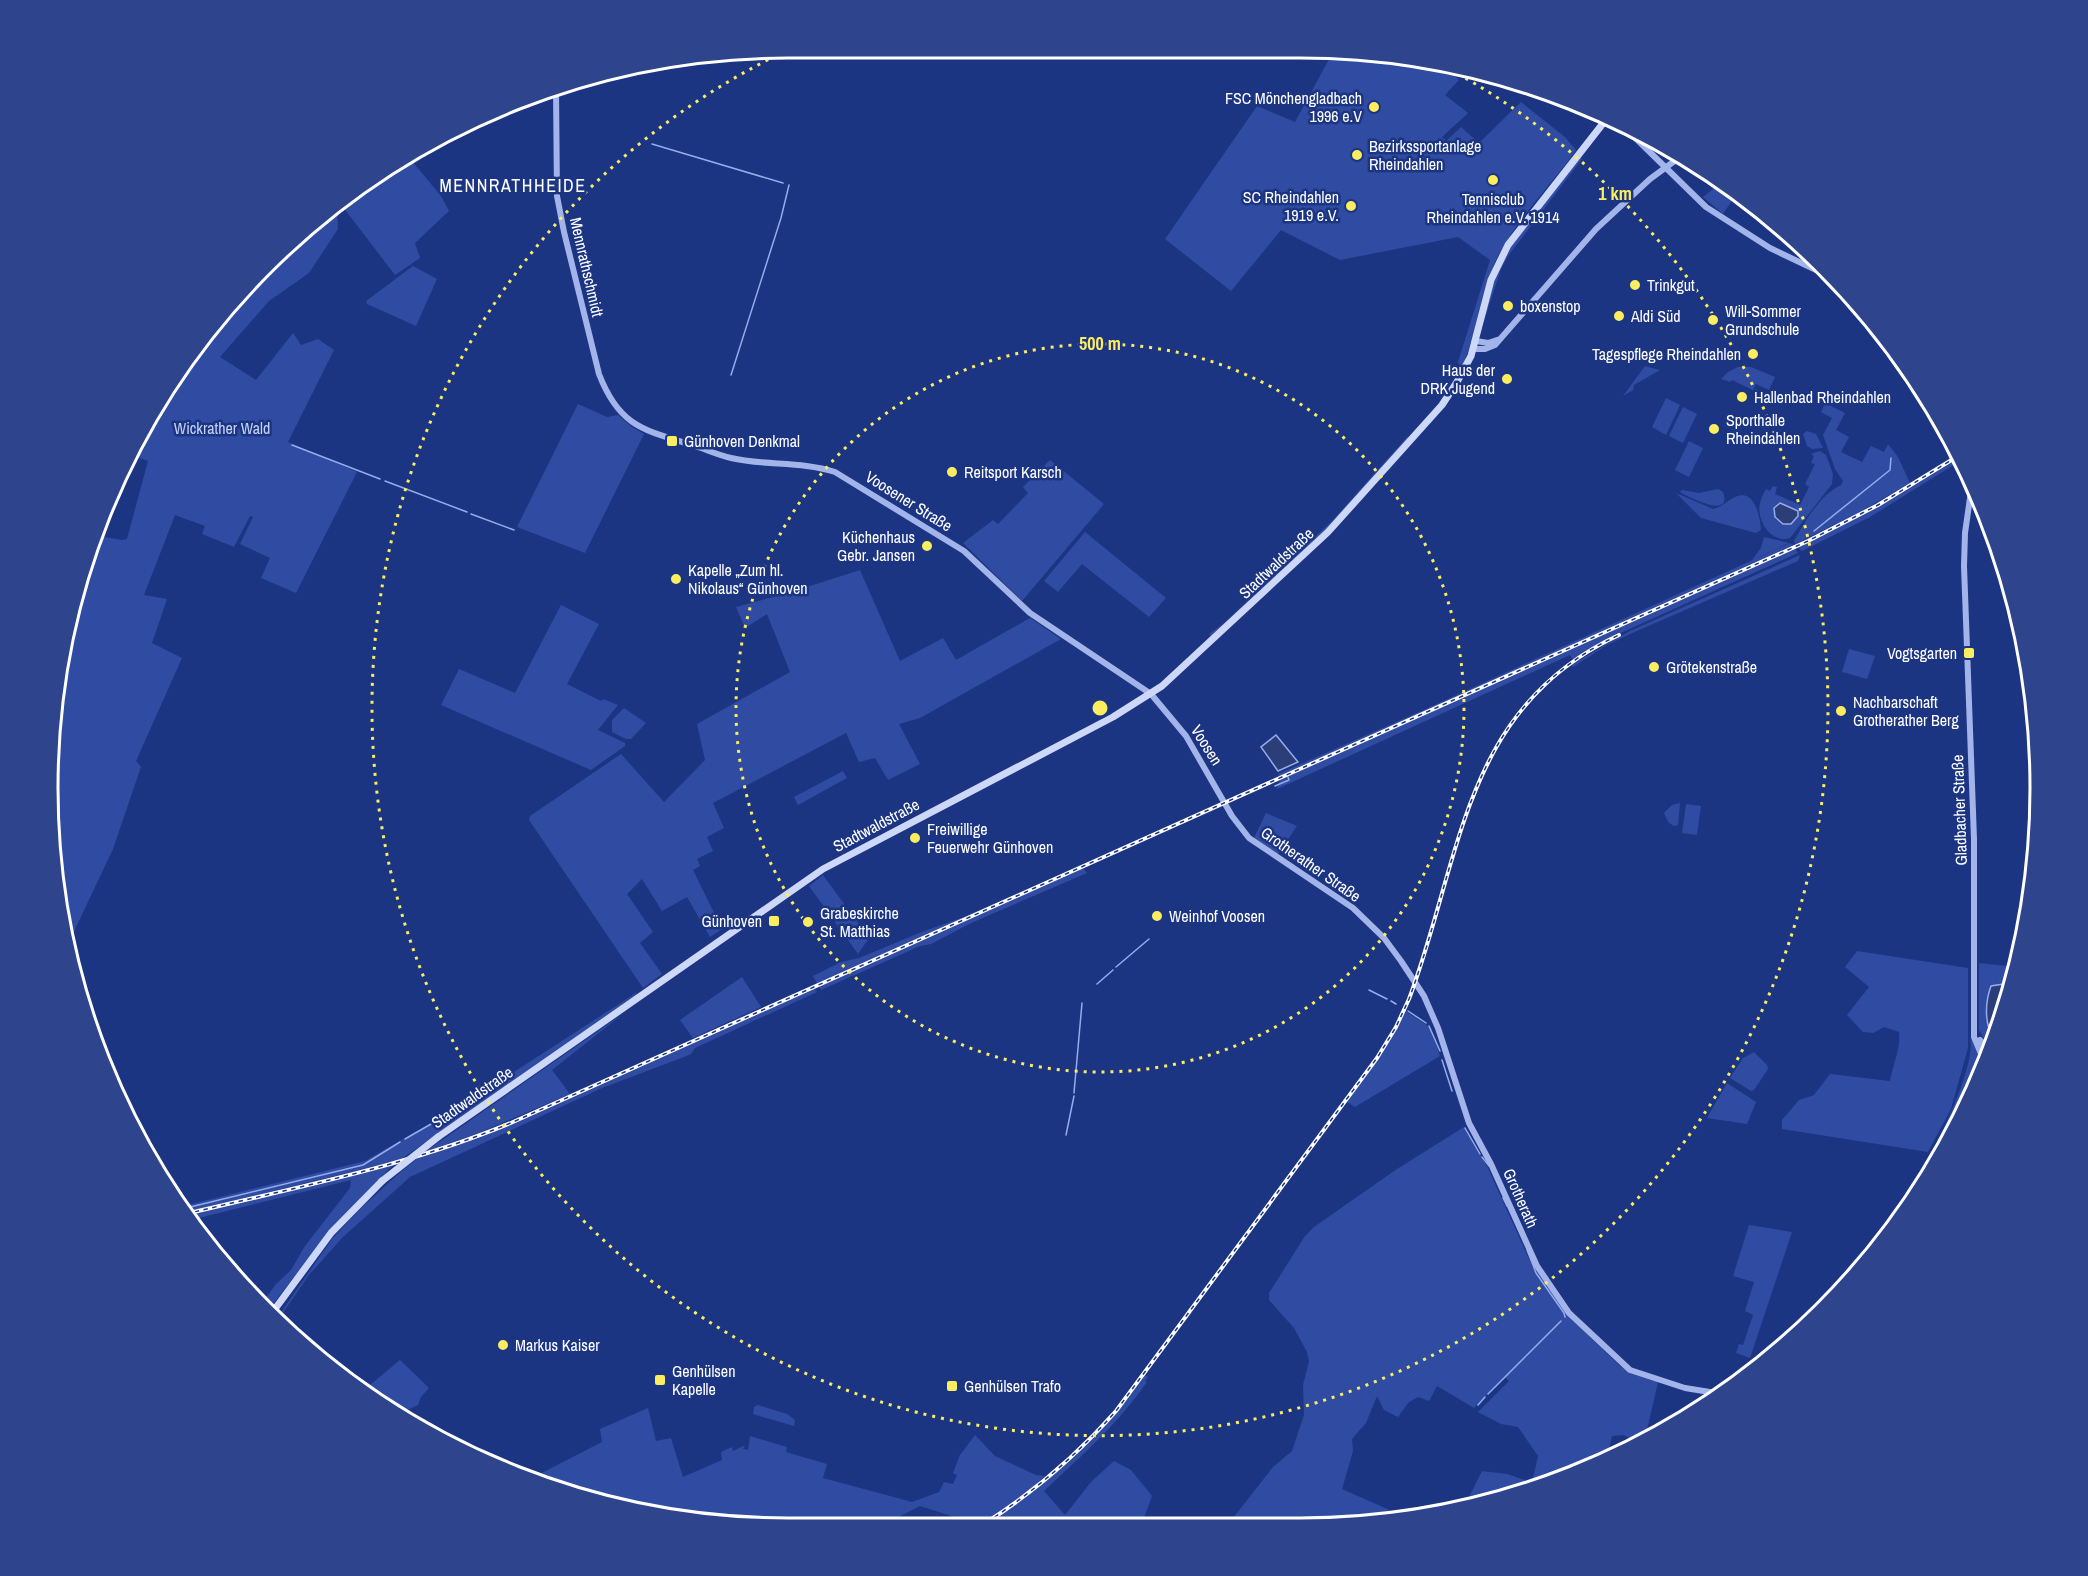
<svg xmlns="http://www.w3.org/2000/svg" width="2088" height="1576" viewBox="0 0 2088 1576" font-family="'Archivo Narrow',sans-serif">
  <rect width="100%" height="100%" fill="#1c3583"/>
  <path fill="#2f4ca2" d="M1334,50H1348L1444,65L1459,80L1445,95L1468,113L1442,137L1446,141L1461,127L1479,143L1521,102L1565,137L1576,150C1551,186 1517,218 1497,258C1479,295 1477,338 1458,375L1460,368L1458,362L1490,260L1458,237L1340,260L1281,230L1231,291L1165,239L1257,106L1295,122Z
    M407,155L441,196L449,211L415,243L420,258L395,275L340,203Z
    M1580,157L1582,159L1508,256L1501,269L1481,330C1487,308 1492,285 1501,264C1517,228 1555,189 1580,157Z
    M1716,179L1732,189L1735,196L1723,214L1703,197L1714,188Z
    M337,205L338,229L309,273L269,301L220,357L256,380L293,333L301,345L318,339L334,350L288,442L357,472L296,593L261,578L270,558L240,544L253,517L250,516L234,547L202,534L205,526L175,515L144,595L167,599L152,643L182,658L136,761L141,767L113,849L70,940L50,836L62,643L99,536L122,540L127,539L148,461L129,454L232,300L300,231Z
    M413,266L437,279L416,326L367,304L366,301Z
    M1645,366L1660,370L1634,385L1633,390L1623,396Z
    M1738,367H1751L1775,377L1769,390L1756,384L1753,390L1732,380L1730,382L1721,379L1728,372Z
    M1666,398L1680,405L1666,435L1652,427Z
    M1825,403L1845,413L1836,430L1849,437L1841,452L1862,462L1871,446L1884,452L1888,444L1898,457L1910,483L1858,513L1795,544L1794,541C1806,520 1819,496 1841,485L1843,481L1835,469L1823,435L1832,418L1821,412Z
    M578,404L607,417L618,415L632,427L644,434L585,553L517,527Z
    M1683,407L1697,414L1683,443L1669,436Z
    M1807,431L1816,434L1823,448L1812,449L1807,446L1803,434Z
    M1408,436L1409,439L1312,545L1211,636L1209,634L1224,623L1333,520Z
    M1689,441L1703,448L1689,477L1675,470Z
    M1820,451L1826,455L1833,474L1832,484L1790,538C1771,544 1756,520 1760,503C1761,498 1764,493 1766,489L1770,491L1773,486L1777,487L1775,494L1800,505L1809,487L1805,484L1815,464L1811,463L1814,456L1811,454Z
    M1958,458L1960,461L1870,517L1802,551L1798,548C1854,521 1907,492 1958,458Z
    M1050,460L1104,504L1022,601L963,543L993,520L998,524L1028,493L1023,487Z
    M1718,489L1723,492C1733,520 1689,497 1680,492L1682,490L1699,493Z
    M1676,493L1713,509C1722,507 1727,501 1735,497C1755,488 1760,517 1761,530L1756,533L1701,518Z
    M1085,532L1166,598L1149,617L1082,564L1058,592L1044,581Z
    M1764,537L1789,543L1752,560L1761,548Z
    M1790,543L1793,545L1279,777L1278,774L1428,708Z
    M1795,549L1798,553L1614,636L1573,660L1570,655L1277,789L1280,780Z
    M1800,555L1798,561L1630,634L1607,645L1573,667L1571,665L1630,631Z
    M860,570L900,661L943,638L956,660L1030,618L1061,639L920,718L899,724L920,764L888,780L875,758L859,762L846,733L713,803L724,828L707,837L713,851L697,859L700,866L693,870L722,929L710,937L687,897L662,911L642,879L627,894L653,932L640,943L662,974L643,988L529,820L530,816L621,754L664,802L705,760L697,724L790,672L767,614L745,628L736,607L785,594Z
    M561,605L599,624L567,684L601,701L603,699L618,705L598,730L625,743V746L591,770L441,705L459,669L515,693Z
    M1849,649L1875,656L1867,679L1842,672Z
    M624,708L646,723L631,739H626L612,732V720Z
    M843,771L847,778L798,805L794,797Z
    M1680,803L1678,825L1674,826L1668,822L1664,813L1672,805Z
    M1686,804L1701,806L1697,835L1682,833Z
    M1266,813L1297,826L1278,854L1254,838Z
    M1083,868L1087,873L971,923L931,944L920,946L821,990L819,986Z
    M823,875L869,938L858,954L809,886Z
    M970,915L817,983L813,976L841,962L859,958L924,931Z
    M1857,951L1968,968V1048L1951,1109L1928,1152L1782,1129V1120L1799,1100L1814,1095L1830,1074L1890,1081C1893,1064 1901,1048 1899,1032L1884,1027L1873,1033L1863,1032L1847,1015L1869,987L1845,967Z
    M1979,963L2015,967L2010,983L1997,984C1988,994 1985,1008 1987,1022C1989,1031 1994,1037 1991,1046L1985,1041L1979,1030Z
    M742,977L761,1007L693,1038L680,1020Z
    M814,989L817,992L695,1048L691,1054L684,1057L602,1088L410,1177L343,1237L309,1275L278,1320L277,1318L332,1239L361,1208L404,1169L418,1158L477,1139L516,1123Z
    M636,993L637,994L400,1160L184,1213L180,1207L365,1161L463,1105Z
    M1404,1010L1431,1028L1440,1056L1355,1107L1347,1102L1389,1042Z
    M624,1013L552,1070L570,1094L476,1134L425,1152Z
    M1970,1037L1979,1054V1077L1933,1151C1945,1127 1976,1062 1970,1037Z
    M1754,1052L1767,1065L1768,1069L1754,1090L1751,1091L1730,1078L1743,1058Z
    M1727,1083L1756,1102L1747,1124L1707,1118Z
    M1464,1127L1487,1166L1534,1270L1536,1269L1571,1319L1619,1365L1636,1375L1658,1382L1645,1439L1637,1443L1624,1435L1612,1436L1607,1459L1583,1472L1540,1483L1533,1478L1538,1456L1518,1427L1501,1424L1478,1412L1509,1381L1505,1377L1474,1408L1437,1386L1429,1401L1418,1397L1408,1403L1398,1417L1384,1410L1377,1396L1366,1423L1352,1439L1353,1451L1342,1489L1403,1516L1402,1520L1230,1522L1273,1467L1292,1451L1304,1415L1303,1385L1309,1361L1307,1352L1294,1328L1269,1300V1293L1305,1236L1314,1227L1397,1169Z
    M395,1163L335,1224L269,1309L263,1302L276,1284L291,1270L305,1246L350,1188L351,1180L191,1220L187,1216Z
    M1749,1225L1792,1232L1750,1358L1736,1353L1739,1344L1743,1345L1753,1315L1745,1311L1754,1282L1733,1276Z
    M400,1360L429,1388L421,1397L418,1405L398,1414L364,1390Z
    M1145,1375L1148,1377L1145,1381L1147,1382C1118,1424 1080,1457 1044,1491L1065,1515L1091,1482L1114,1461L1131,1470L1152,1496L1144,1518L1157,1522H970L920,1506L889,1522H691L550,1489L537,1483L534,1477L602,1442L600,1429L648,1408L656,1441L671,1438L683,1477L722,1460L721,1452L732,1447L733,1451L745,1445L743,1449L748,1450L750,1436L787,1447L786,1452L827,1464L823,1478L912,1502L939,1492L944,1482L953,1484L957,1475L953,1473L960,1455L975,1435L995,1456L1036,1475L1045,1476L1037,1483L1040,1486C1080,1455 1117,1417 1145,1375Z
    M758,1405L787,1414L795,1420L794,1426L753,1414L754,1407Z
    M1482,1471L1507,1474L1536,1484L1469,1502L1467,1501Z"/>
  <path fill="#2b3e78" stroke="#95acec" stroke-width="1.5" d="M1780,503L1798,511V516L1791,524H1783L1775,517L1774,508Z
    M1276,735L1298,762L1278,771L1261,747Z
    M2010,983L1994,1039C1984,1024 1985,1002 1991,986Z"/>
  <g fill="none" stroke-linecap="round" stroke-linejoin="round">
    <path stroke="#95acec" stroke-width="1.5" d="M652,144L783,183
      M731,375L781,218L789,185
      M292,445L380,479
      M385,481L467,512
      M471,514L514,530
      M1814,531L1890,470L1891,458
      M1275,786L1289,780L1288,777
      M1116,967L1149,939
      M1097,984L1113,970
      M1369,990L1387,999
      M1391,1001L1396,1004
      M1408,1011L1426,1023
      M1429,1026L1440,1051
      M1442,1060L1452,1091
      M1074,1093L1082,1003
      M1465,1128L1480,1154
      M1066,1135L1074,1096
      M405,1139L431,1124
      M1482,1157L1489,1166
      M1503,1198L1507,1206
      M182,1209L363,1165L400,1142
      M1527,1250L1536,1273L1564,1313L1565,1317
      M1488,1394L1561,1321
      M1478,1405L1485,1397"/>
    <path stroke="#a2b4ea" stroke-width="6" d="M556,90L557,196L564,232L599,374C619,426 643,430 692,445C705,449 718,455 731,458C765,466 801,461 835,472L964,551L1030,613L1151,694L1186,736L1232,816L1249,838L1353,908L1384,938L1401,961L1424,996L1438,1028L1469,1123L1491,1164L1537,1266L1569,1313L1630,1370L1685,1388L1722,1394
      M1618,121L1706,207L1770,248L1835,279
      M1476,341L1488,343L1500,339
      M1473,349H1485L1495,345L1596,229L1650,179L1680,157
      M1972,484L1965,533L1964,566L1974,839V1037L1982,1056L1981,1076
      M1980,1040L1990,1051"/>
    <path stroke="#cdd7f8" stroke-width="7" d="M438,1137L823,869L1113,717L1162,686L1328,532L1442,405L1457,382L1471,356L1491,280L1508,245L1608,117
      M272,1313L331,1233L382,1181"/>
    <path stroke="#e6eafe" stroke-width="8" d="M1926,1179L1941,1144L1966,1105"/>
    <g stroke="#fff" stroke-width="4">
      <path id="rail" d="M186,1214C296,1187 409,1166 513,1122L1808,541L1878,505L1958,456
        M987,1522C1035,1491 1079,1453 1116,1411L1377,1058L1396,1027L1409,999C1462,858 1462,708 1619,635"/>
    </g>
    <use href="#rail" stroke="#1c3583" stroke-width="1.5" stroke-dasharray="4.5" stroke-linecap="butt"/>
    <path stroke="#cdd7f8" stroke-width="7" d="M382,1181L438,1137"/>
  </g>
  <g fill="none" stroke="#fbed5f" stroke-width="3" stroke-dasharray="3 6">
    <circle cx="1100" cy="708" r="364"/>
    <path d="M1442 65A728 728 0 1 1 792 48"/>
  </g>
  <g fill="#fbed5f" stroke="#1c3583" stroke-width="2">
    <circle cx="1374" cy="107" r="6"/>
    <circle cx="1357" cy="155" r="6"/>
    <circle cx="1493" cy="180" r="6"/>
    <circle cx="1351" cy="206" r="6"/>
    <circle cx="1635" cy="285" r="6"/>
    <circle cx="1508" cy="306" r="6"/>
    <circle cx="1619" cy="316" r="6"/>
    <circle cx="1713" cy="320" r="6"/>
    <circle cx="1753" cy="354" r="6"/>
    <circle cx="1507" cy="379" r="6"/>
    <circle cx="1742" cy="397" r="6"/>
    <circle cx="1714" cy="429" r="6"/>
    <rect x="666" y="435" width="12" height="12" rx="3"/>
    <circle cx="952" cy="472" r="6"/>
    <circle cx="927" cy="546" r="6"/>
    <circle cx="676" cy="579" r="6"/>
    <rect x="1963" y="647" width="12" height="12" rx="3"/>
    <circle cx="1654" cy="667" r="6"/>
    <circle cx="1841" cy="711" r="6"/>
    <circle cx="915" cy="838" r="6"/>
    <circle cx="1157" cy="916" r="6"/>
    <rect x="768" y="915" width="12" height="12" rx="3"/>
    <circle cx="808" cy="922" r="6"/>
    <circle cx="503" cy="1345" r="6"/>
    <rect x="654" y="1374" width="12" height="12" rx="3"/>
    <rect x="946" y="1380" width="12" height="12" rx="3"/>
  </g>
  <g text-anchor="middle" stroke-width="5" stroke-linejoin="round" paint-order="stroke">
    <g font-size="16" fill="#fff" stroke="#1c3583" text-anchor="start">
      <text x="1362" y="104" text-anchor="end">FSC Mönchengladbach<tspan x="1362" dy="18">1996 e.V</tspan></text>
      <text x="1369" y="152">Bezirkssportanlage<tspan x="1369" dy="18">Rheindahlen</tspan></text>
      <text x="1339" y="203" text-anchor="end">SC Rheindahlen<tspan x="1339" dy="18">1919 e.V.</tspan></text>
      <text x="1493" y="205" text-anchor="middle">Tennisclub<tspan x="1493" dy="18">Rheindahlen e.V. 1914</tspan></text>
      <text x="1647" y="291">Trinkgut</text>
      <text x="1520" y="312">boxenstop</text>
      <text x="1725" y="317">Will-Sommer<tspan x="1725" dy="18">Grundschule</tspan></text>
      <text x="1631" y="322">Aldi Süd</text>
      <text x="1741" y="360" text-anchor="end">Tagespflege Rheindahlen</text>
      <text x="1495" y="376" text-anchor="end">Haus der<tspan x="1495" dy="18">DRK Jugend</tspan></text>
      <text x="1754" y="403">Hallenbad Rheindahlen</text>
      <text x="1726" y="426">Sporthalle<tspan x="1726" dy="18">Rheindahlen</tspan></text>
      <text x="684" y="447">Günhoven Denkmal</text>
      <text x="964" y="478">Reitsport Karsch</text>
      <text x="915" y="543" text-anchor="end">Küchenhaus<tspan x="915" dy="18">Gebr. Jansen</tspan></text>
      <text x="688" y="576">Kapelle „Zum hl.<tspan x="688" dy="18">Nikolaus“ Günhoven</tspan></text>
      <text x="1957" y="659" text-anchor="end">Vogtsgarten</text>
      <text x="1666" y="673">Grötekenstraße</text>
      <text x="1853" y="708">Nachbarschaft<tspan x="1853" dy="18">Grotherather Berg</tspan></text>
      <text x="927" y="835">Freiwillige<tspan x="927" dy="18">Feuerwehr Günhoven</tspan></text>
      <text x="820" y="919">Grabeskirche<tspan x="820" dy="18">St. Matthias</tspan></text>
      <text x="1169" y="922">Weinhof Voosen</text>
      <text x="762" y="927" text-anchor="end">Günhoven</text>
      <text x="515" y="1351">Markus Kaiser</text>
      <text x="672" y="1377">Genhülsen<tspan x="672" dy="18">Kapelle</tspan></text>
      <text x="964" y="1392">Genhülsen Trafo</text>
    </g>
    <g font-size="16" fill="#fff" stroke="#1c3583">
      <text transform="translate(587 267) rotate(77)" y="6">Mennrathschmidt</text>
      <text transform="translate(909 501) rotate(32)" y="6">Voosener Straße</text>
      <text transform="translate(1276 563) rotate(-43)" y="6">Stadtwaldstraße</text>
      <text transform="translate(1207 745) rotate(58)" y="6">Voosen</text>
      <text transform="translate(1959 810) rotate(-92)" y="6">Gladbacher Straße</text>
      <text transform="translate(876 825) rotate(-28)" y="6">Stadtwaldstraße</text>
      <text transform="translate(1311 864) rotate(35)" y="6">Grotherather Straße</text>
      <text transform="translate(472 1097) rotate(-35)" y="6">Stadtwaldstraße</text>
      <text transform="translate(1521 1198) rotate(66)" y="6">Grotherath</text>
    </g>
    <g font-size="16" fill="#c6d3f8" stroke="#1c3583">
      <text x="222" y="434">Wickrather Wald</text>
    </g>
    <g font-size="18" letter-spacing="1.5" fill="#fff" stroke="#1c3583">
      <text x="513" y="192">MENNRATHHEIDE</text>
    </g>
  </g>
  <path d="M0 0H2088V1576H0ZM788 58H1300A730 730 0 0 1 2030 788V788A730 730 0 0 1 1300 1518H788A730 730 0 0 1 58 788V788A730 730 0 0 1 788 58Z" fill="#2e458d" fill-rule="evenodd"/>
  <path fill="none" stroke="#fff" stroke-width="3" d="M788 58H1300A730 730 0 0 1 2030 788V788A730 730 0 0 1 1300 1518H788A730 730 0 0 1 58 788V788A730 730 0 0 1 788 58Z"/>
  <circle cx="1100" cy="708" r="9" fill="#fbed5f" stroke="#1c3583" stroke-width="3"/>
  <g font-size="18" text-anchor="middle" font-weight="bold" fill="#fbed5f" stroke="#1c3583" stroke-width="5" stroke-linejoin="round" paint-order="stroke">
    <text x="1615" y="200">1 km</text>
    <text x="1100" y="350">500 m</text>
  </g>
</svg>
